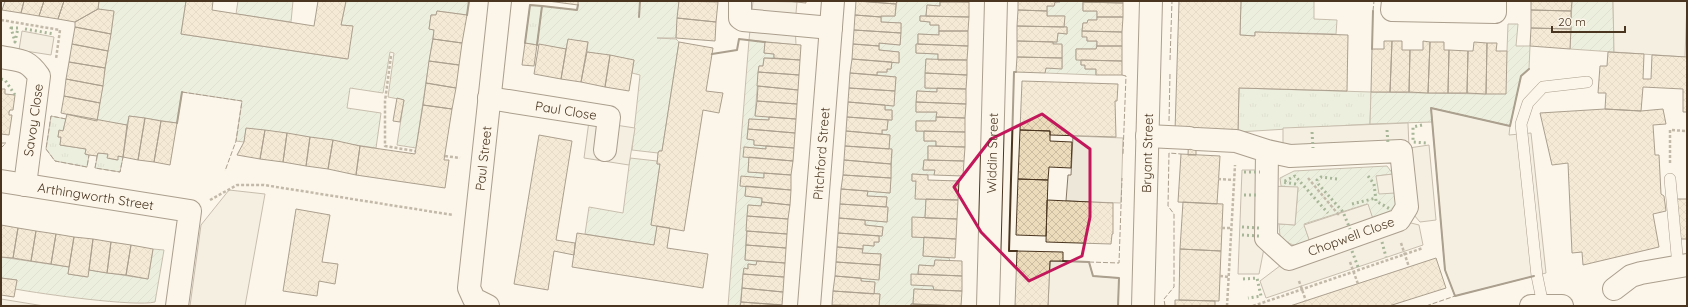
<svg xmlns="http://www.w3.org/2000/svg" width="1688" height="307" viewBox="0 0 1688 307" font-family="Quicksand,sans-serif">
  <defs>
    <pattern id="grass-tufts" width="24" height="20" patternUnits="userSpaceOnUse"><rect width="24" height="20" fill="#dce7d0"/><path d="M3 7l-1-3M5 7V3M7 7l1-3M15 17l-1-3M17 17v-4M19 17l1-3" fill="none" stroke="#bec7b2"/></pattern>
    <pattern id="garden-furrows" width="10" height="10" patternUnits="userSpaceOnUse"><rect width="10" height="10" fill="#dce7d0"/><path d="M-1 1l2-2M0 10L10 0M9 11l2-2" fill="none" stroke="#bec7b2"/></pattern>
    <pattern id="building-cross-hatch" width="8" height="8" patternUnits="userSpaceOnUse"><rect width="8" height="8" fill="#ecdcbc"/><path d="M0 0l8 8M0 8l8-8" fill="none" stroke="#ccbda1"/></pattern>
  </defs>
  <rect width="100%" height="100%" fill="#fbf6e9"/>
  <path fill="url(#grass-tufts)" stroke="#887966" d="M530,5L542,6L537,45L525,43Z
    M1239,88L1371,92L1370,124L1238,132Z
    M51,116L66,119L63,131H59L58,137H61L60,145L86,149L85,154L89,155L87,167L55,161L46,149Z
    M98,153L108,154V158L117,160L118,156L123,157L120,172L95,168Z"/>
  <path fill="url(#garden-furrows)" stroke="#887966" d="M99,1H186L181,34L347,59L352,26L341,25L346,1H469L467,15L437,11L436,15H431L429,29L434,30L416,148L397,145L404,100L388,97L394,53L390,52L383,93L350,88L347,108L381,113L376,148L246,129L244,142L236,141L242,101L182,92L177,123L129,116L127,125L97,121L114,12L98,9Z
    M238,1H293L291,22L236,14Z
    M578,1H679L676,38H657L676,39L679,42L662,151H659L658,153L632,150L640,75L632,73L634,60L587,52L588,42L568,40L566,49L537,45L542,6L577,10Z
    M897,1H940V6L927,5L926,16H920V21L930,22V25H939V35L918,34V44L916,45V53L938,54V60L926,59L925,88H937V92L917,91L916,112H937L936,121H916V131H924V141H936V146H928V160H924L923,170H935L934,175L912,174V181H916L926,199L925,218H912V237H924L923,256L949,258L950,261L935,260L934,266L919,265L918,274L933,286L934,290L914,289L913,304H911V306H879L880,294H874L875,283L861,281V278L879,279L881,254L862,253L863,245L874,246V242H879V236H882L883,227L865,225V220L887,222L888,208L886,207L887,197L867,196L868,191L890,193L892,150L889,149L890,135L882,134V130H887L888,120H892V110H885V105L893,106L896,77L877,75V72H887V69H891L892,62H899V52L879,50V43L900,45L901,23L881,22V16H895Z
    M1060,1H1083V11H1097V20H1088L1087,23H1083L1082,31L1087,37V41H1097L1096,49H1076V59L1081,60V65H1085V69H1096V75L1045,73L1046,68H1062V45L1053,44V42H1057L1058,33L1067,34V27H1064V16H1047V6H1054L1055,2Z
    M1241,1H1314V19L1337,20L1336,34L1255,32V36L1240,35Z
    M1572,1H1613L1614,52L1570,49Z
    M1508,24H1518L1516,46H1530L1529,69L1521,76L1510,126L1431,108L1432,122L1370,124L1371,92L1486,94L1507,51Z
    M749,40L765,42L764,53L774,54V58H764L763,66H759L755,115L769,117V120L749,119L747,139L754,140V145L766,146V149L744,147L749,157L748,172L764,173V178L746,186L745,196L762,198L761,206L748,205L745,260L757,261L756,265L748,264V269L744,268L740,306H728Z
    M630,158L657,161V164H660L651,225L657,226L654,245L585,234L589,207L623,213Z
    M1387,166L1393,174L1376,176L1395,193L1397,197L1396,209L1390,215L1373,219L1367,204L1304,224L1310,242C1298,249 1290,245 1280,237L1279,224L1295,225L1298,188L1281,186L1280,178L1294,171Z
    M153,249L164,250L155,302C136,307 42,294 15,289L17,280L1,278V257L69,267L68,274L87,277L89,270L148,279Z"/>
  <path fill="#ede7d9" stroke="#887966" d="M753,1L797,2L795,24L796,45L749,40Z
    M1613,1H1687L1685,57L1614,52Z
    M22,31L54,37L51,55L19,50Z
    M1431,108L1510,126L1509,135L1531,133L1546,273L1455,296L1445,270Z
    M589,121L635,128L629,165L584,158Z
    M1408,123L1409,148L1429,145L1436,220L1420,222L1395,193L1379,194L1376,176L1393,174L1401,151L1283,149V128Z
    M1073,136L1123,138L1121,203L1066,201L1068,175H1071Z
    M1242,170H1267V186L1298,187L1295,225L1266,223V238L1259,274H1238Z
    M229,190L265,194L245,306H190L201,225Z
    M1368,204L1373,219L1399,220L1419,225L1423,245L1266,298L1260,281L1289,259L1313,251L1304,225Z
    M1050,261L1089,262L1093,276L1119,278L1118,306H1048Z
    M1,299L44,306H1Z"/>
  <path fill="url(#building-cross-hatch)" stroke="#4a3520" d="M5,1H24L21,13L2,10Z
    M24,1H44L39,16L21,13Z
    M44,1H64L58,19L39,16Z
    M64,1H99L98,9L75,22L58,19Z
    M186,1H213L212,10L314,26L318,1H346L341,25L353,26L348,59L181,34Z
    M548,1H578V5Z
    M679,1L718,2L716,22L677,18Z
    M787,1H806V3Z
    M856,1L896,4L895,16H881V17L855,15Z
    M860,1H897L896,4Z
    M940,1H969V2Z
    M1018,1H1060V2H1055L1054,6H1047V11L1018,10Z
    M1083,1H1123V3L1083,2Z
    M1179,1H1241L1240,35L1255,36V32L1348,35L1347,91L1239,88L1238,132L1175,131Z
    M1531,1H1572L1571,11L1531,10Z
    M940,2H969V17L926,16L927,5L940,6Z
    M1083,2L1123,3V17H1097V11H1083Z
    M98,9L114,11L111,34L75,27V22Z
    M1018,10L1047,11V16H1065L1064,27L1017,26Z
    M1531,10L1571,11V29L1531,28Z
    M437,11L467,15L462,43L433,39L434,30L429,29L431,15H436Z
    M855,15L881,17V22L901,23V33L854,30Z
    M920,16L969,17L968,31H939V25H930V22L920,21Z
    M1097,17H1123L1122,32L1082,31L1083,23H1087L1088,20H1097Z
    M677,18L716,22L715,41L676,38Z
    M1017,26L1067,27V34L1058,33L1057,42L1017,41Z
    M75,27L111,34L108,51L72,44Z
    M1531,28L1571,29L1570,49L1530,46Z
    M854,30L901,33L900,45L879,43V46L853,44Z
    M939,31H968V46L918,44V34L939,35Z
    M1082,31L1122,32V46H1097V41H1087V37H1082Z
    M433,39L462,43L459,65L429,61Z
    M568,39L588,42L581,82L561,79Z
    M1017,41L1053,42V44H1062V58L1017,57Z
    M1384,41H1392L1390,92H1371L1372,49H1384Z
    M1392,41H1402V50H1410L1409,92H1390Z
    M1423,41L1430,42L1428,93L1409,92L1410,50H1423Z
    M679,42L713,48L706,91L723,93L719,113L703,110L684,231L651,225L660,164H657L658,153L659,151H662Z
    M765,42L801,45L800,60L774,58V54L764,53Z
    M1430,42H1444V50H1449L1448,93H1428Z
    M1474,42L1487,43L1486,94L1467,93L1468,51H1473Z
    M525,43L537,45L534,66L522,65Z
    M1487,43H1497L1496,51H1507L1506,94H1486Z
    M72,44L108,51L105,68L69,62Z
    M539,44L566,49L561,79L534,74Z
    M853,44L879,46V50L899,52V63L852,59Z
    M916,44L968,46L967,60H938V54L916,53Z
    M1097,46H1122V61L1076,60V49H1096Z
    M1449,50L1468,51L1467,93H1448Z
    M587,52L610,55L605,87L581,82Z
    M1608,52L1644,54L1643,79H1651L1652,55L1687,57V112H1683V89L1643,87L1641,111L1605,109L1606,93H1598L1600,66H1607Z
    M610,55L634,60L629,91L605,87Z
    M1017,57L1062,58V69L1046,68L1045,73L1016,72Z
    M764,58L800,60L799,75L758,72L759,66H763Z
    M852,59L892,62L891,69H887V72H877V75L850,73Z
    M926,59L967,60V75L925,73Z
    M1081,60L1122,61V75H1096V69H1085V65H1081Z
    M429,61L459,65L456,88L426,83Z
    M69,62L105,68L103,86L66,79Z
    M758,72L799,75L798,90L757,86Z
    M850,73L896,77L895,91L849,88Z
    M925,73L967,75L966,89L925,88Z
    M66,79L103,86L100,103L64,96Z
    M1022,81L1118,84L1117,101H1115L1116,137L1050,135V131L1020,130Z
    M426,83L456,88L452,109L423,105Z
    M758,86L798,90L797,104L757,101Z
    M849,88L895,91L894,106L848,102Z
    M937,88L966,89V104L916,102L917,91L937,92Z
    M1,89H5V94L15,95L13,110H10L9,112V115H12L9,135L1,134Z
    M64,96L100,103L97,121L61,113Z
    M397,98L404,100L400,122L393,121Z
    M757,101L797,104L796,119L755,116Z
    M848,102L885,105V110H892V120L847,117Z
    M916,102L966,104L965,118L936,117L937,112H916Z
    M423,105L452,109L444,160H449L445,188L356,175L360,146L415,154Z
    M1605,109L1641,111L1663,109L1666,124L1653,125L1655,155H1659L1661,194L1664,196L1666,211L1653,214L1659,247L1583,265L1582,252L1572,253L1568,163L1552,165L1540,113Z
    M67,114L127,125L123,157L118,156V160L107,158L108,154L98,153L97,156L89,155L85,154L86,149L60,145L61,137H58L59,130L63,131Z
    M129,116L145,118L138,160L123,157Z
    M769,117L796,119L795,133L748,129L749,119L769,120Z
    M847,117L888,120L887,130H882V134L846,131Z
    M936,117L965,118V132L916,131V121H936Z
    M145,118L161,121L154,162L138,160Z
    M161,121L177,123L170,165L154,162Z
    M246,128L265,130L260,159L237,155L244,142Z
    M748,129L795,133L794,148L754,145V140L747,139Z
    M265,130L287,133L283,162L260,159Z
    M1020,130L1050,131V141L1072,142L1071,168L1049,167L1048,180L1018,179Z
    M846,131L890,135L889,149L845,146Z
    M924,131L965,132V147L936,146V141H924Z
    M1189,131L1196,139V155H1188Z
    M287,133L310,137L306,166L283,162Z
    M539,135L572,141L556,240L575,243L574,255L554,251L548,290L514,284Z
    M310,137L333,140L328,169L306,166Z
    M333,140L360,146L356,175L328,169Z
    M766,146L794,148L793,161L743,157L744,147L766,149Z
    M845,146L892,149L891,164L844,160Z
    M928,146L965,147L964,161L928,160Z
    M1181,154L1220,156L1217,204L1178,202Z
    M749,157L793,161L791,175L748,172Z
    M844,160L891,164V178L843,175Z
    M924,160L964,161L963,176L934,175L935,170H923Z
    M764,173L791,175V190L740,186L741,176L764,178Z
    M912,174L928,175V180L959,181L958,200L915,199L916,181H912Z
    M843,175L891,178L890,193L841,189Z
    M1018,179L1048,180L1046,236L1016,235Z
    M746,186L791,190L790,205L762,202V198L745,196Z
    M841,189L868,191L867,196L887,197L886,207L840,204Z
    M926,199L958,200L957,219L925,218Z
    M1676,199H1687V239H1680Z
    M1047,200L1113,203V234H1112L1111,244L1046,242Z
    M762,202L790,205L788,219L747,216L748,205L761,206Z
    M1183,202L1223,204L1221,251L1180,249Z
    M840,204L888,207L887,222L839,218Z
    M296,209L330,215L322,262L338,264L335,284L319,281L317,296L283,291Z
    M747,216L788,219L787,234L746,231Z
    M912,217L957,219L956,239L912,237Z
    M839,218L865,220V225L883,227L882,236L838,233Z
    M1,225L18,228L13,258L1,257Z
    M657,226L670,228L667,248L708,254L703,288L572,267L577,233L654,245Z
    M18,228L36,231L31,261L13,258Z
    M36,231L56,234L51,264L31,261Z
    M747,231L787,234L786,248L746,245Z
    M838,233L879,236V242H874V246L863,245V249L837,247Z
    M56,234L74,237L69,267L51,264Z
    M74,237L93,239L88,277L68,274Z
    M924,237L956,239L955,258L923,256Z
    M93,239L111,242L107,273L89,270Z
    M111,242L131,245L126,275L107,273Z
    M131,245L153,249L148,279L126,275Z
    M746,245L786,248L785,263L745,260Z
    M837,247L863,249L862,253L881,254L880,265L836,262Z
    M1180,249L1221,251L1219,301L1179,300Z
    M1017,251L1063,252V261H1050L1048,306H1015Z
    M1436,258L1446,288L1389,306H1290Z
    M935,260L962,261V276L918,274L919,265L934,266Z
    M757,261L785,263L784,277L743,274L744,268L748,269V264L756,265Z
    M836,262L880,265L879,280L835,276Z
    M743,274L784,277L783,292L742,288Z
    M911,274L962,276V291L934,290L933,286L911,285Z
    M835,276L861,278V281L875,282L874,294L833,291Z
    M1,278L17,280L14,297L1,295Z
    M742,288L783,292L782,305L741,302Z
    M914,289L962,291L961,306L913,304Z
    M833,291L880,294L879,306L832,305Z
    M1175,300L1215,301V306H1175Z
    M741,302L782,305V306H740Z
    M911,304L933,305L961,306H911Z"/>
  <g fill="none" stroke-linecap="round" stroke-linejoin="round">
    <g stroke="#4a3520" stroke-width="12">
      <path id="lane" d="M1670,179L1678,266
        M1543,305L1537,276L1521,124L1528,103L1543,87L1587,82"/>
    </g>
    <g stroke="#4a3520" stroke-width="24">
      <g id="street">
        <path d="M740,1V18L743,20L831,28"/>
        <path d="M1393,1L1392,10L1495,12V1"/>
        <path d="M1,57C21,61 27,59 39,76L25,185"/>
        <path id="s1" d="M489,98L609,117L605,150"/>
        <path d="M1147,136L1189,138"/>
        <path d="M1196,139L1236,141L1267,151L1290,156L1401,151L1407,207L1399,220L1289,259L1266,238L1267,151"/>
        <path id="s2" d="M1,181L190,211L177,306"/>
        <path d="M1614,289L1631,276L1641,273L1687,265"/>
        <path id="s3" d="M488,306L474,299L469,288L500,1"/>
        <path id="s4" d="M809,306L833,1"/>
        <path id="s5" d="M988,306L996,1"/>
        <path id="s6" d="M1143,306L1151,1"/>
      </g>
    </g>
    <g stroke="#4a3520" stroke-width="24">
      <path id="primary" d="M1531,306H1562"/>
    </g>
    <path stroke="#7f6f5c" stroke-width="2.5" stroke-dasharray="3 2" stroke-linecap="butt" d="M1,20L60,30L56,59
      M391,56L385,101V146L415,151
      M445,156L460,158
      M1670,163V130L1687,131
      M1308,178L1338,214V216
      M1218,179L1234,180
      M210,200L237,185H264L453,215
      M1222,228H1232
      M1401,243L1409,267
      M1350,262L1358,284
      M1220,276L1229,277
      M1299,281L1306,301
      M1227,306L1235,165
      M1253,306L1423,248"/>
    <use href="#lane" stroke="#fbf6e9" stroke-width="11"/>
    <use href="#street" stroke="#fbf6e9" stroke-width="22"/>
    <use href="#primary" stroke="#fbf6e9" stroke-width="22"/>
    <path stroke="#436837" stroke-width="3" stroke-dasharray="2 3" stroke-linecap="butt" d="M11,28H18L15,42Z
      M25,29L54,34
      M1,79L5,80L15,95
      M1422,125L1413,127V142L1426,143
      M1387,130L1388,144
      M1312,132L1313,148
      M1244,172H1260
      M1368,176L1374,184L1376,201L1390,209
      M1337,179L1321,177L1317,180L1319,185L1343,212L1350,229
      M1296,184L1283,182L1295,176L1328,213
      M1244,195H1258
      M1352,204L1376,198
      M1242,227L1259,228
      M1242,235L1259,236
      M1382,242L1386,257
      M1352,251L1358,267
      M1243,279L1257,278L1261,296L1248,298"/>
    <path stroke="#4a3520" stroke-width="1" stroke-dasharray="5 2" stroke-linecap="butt" d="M1373,11L1374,1
      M1170,60L1172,1
      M1122,75L1126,76L1123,154
      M182,92L242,101L236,141L225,171
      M66,119L51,116L46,149L55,161L87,167L89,155
      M1169,121L1170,74
      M1,143H6L1,148
      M97,156L95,168L120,172L123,157
      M1089,262L1119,263L1122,178
      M1165,306L1164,299L1174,287V214L1168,206L1169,153L1181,154
      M1426,306L1455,296"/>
    <path stroke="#4a3520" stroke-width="2" d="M467,15L469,1
      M639,17L640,1
      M525,43L530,5L542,6
      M537,45L542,6L577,10L578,5
      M1372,49L1373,11
      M712,54L737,50L739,39L765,42
      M1529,69L1521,76L1510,126L1431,108L1445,270L1455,296L1534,276
      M1016,72H1014L1009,251H1017
      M177,123L182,92
      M1063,261L1089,262L1093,276L1119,278L1118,306"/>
  </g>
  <path d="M0 0H1688V307H0ZM1042,114L1090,149V217L1082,256L1029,281L981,232L954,187L991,139Z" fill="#fbf6e9" fill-opacity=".55" fill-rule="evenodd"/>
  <path fill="none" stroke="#c2185b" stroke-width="3" stroke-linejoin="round" d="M1042,114L1090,149V217L1082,256L1029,281L981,232L954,187L991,139Z"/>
  <g text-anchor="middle" stroke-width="3" stroke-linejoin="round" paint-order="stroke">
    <g font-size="13" fill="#4a3520" stroke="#fbf6e9">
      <text dy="5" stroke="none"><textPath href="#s1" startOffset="78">Paul Close</textPath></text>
      <text transform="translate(33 120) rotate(-82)" y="5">Savoy Close</text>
      <text dy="5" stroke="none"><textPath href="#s4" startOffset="153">Pitchford Street</textPath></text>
      <text dy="5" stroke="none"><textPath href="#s5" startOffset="153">Widdin Street</textPath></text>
      <text dy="5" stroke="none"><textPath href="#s6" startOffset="153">Bryant Street</textPath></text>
      <text dy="5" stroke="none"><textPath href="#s3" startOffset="158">Paul Street</textPath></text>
      <text dy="5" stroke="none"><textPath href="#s2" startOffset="96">Arthingworth Street</textPath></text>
      <text transform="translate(1351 236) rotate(-20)" y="5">Chopwell Close</text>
    </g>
  </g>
  <rect width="1688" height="307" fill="none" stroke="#4a3520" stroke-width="4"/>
  <path d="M1552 26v6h73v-6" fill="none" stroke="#4a3520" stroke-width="2"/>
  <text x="1558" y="26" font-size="12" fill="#4a3520" stroke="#fbf6e9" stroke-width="3" paint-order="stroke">20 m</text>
</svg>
